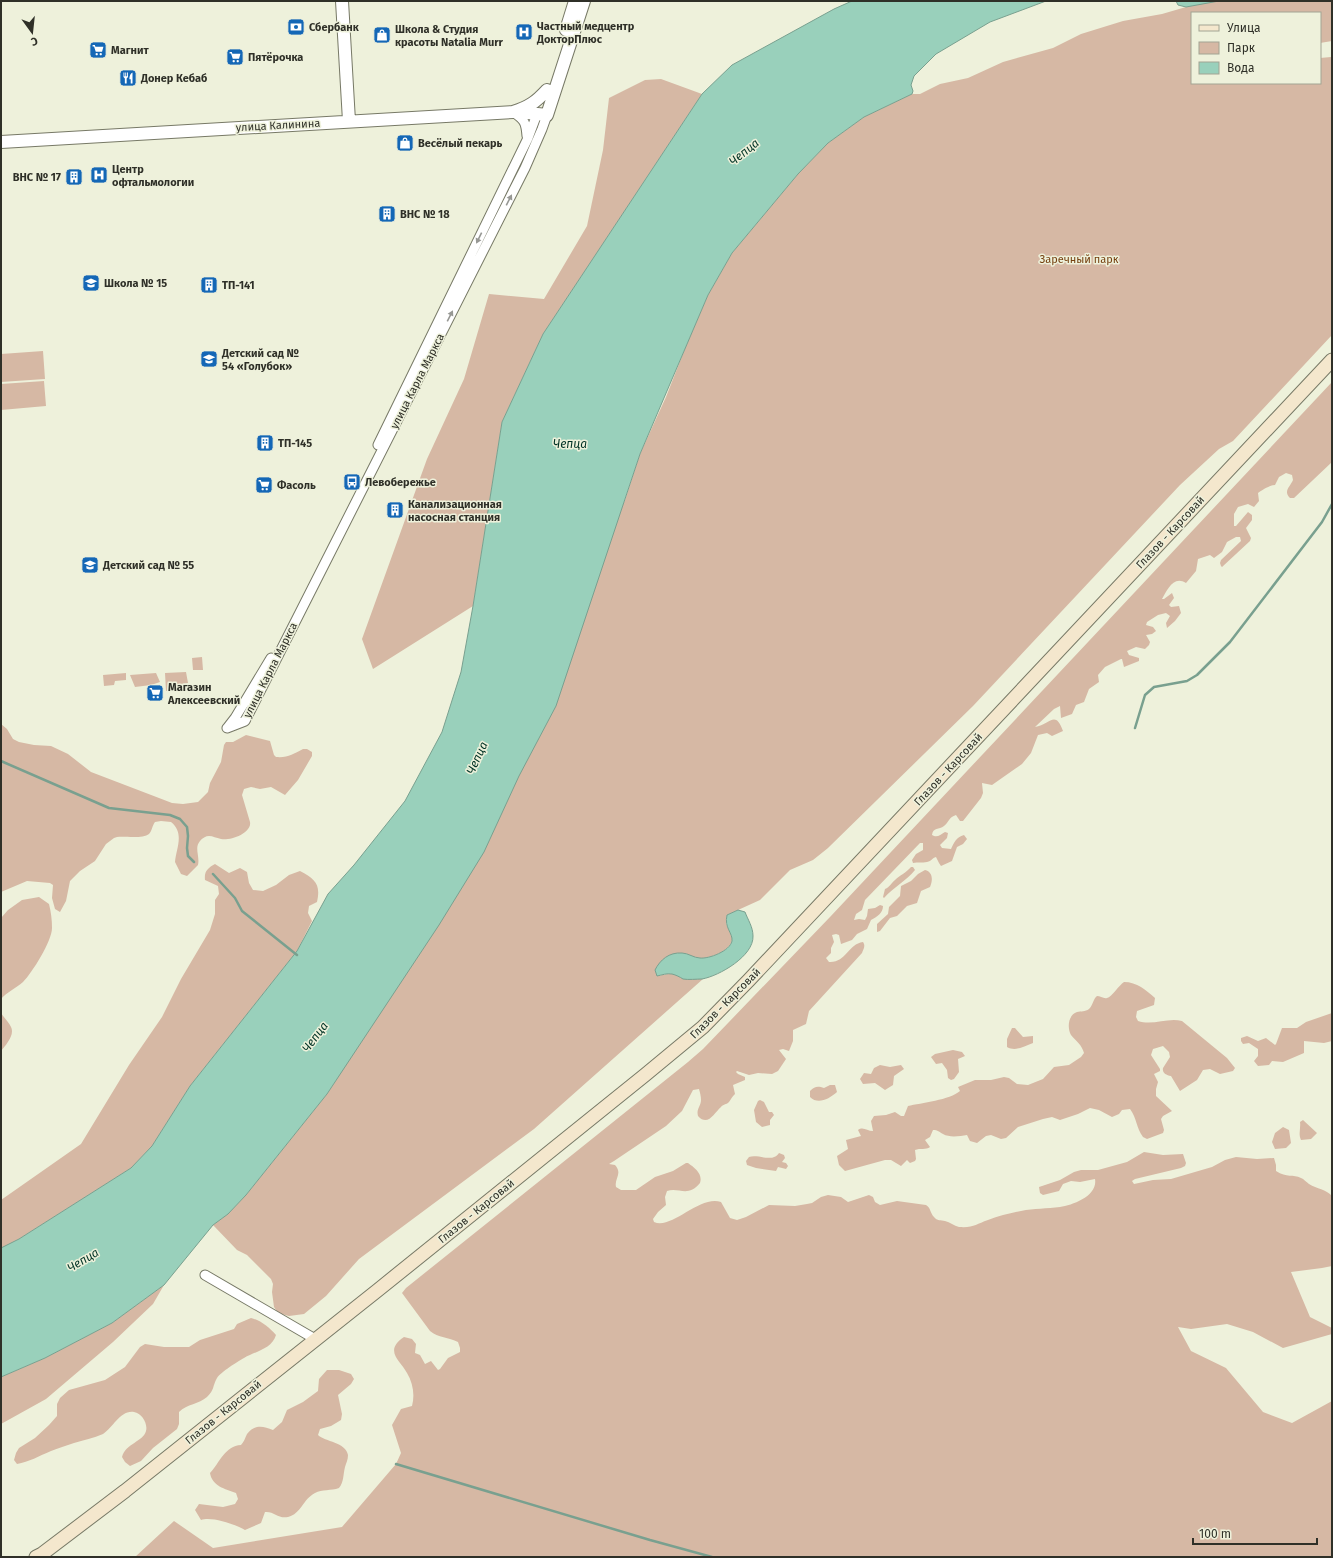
<svg xmlns="http://www.w3.org/2000/svg" width="1333" height="1558" viewBox="0 0 1333 1558" font-family="'Fira Sans',sans-serif">
  <rect width="100%" height="100%" fill="#eef1db"/>
  <path fill="#d6b8a4" d="M1211,1H1332V41L1320,43V13H1192V83H1320V58L1331,57L1332,58V335L1233,441L1219,449L1180,485L973,706L828,848L813,860L790,870L760,900L727,915C724,927 730,928 732,938C733,950 710,959 700,958C694,958 687,955 682,953L657,976L668,974H674L685,979H703L534,1129L359,1259L326,1296L304,1314L289,1316L278,1313L274,1307L272,1292L273,1284L271,1279L247,1255L237,1250L213,1225L228,1214L246,1195L327,1094L335,1082L625,500L640,454L666,397L686,346L708,295L732,253L798,174L828,143L864,117L912,94H920L940,84L968,78L1003,62L1053,48L1081,34L1123,21L1162,14L1186,7Z
    M661,79L702,94L543,334L502,422L473,606L373,669L362,639L427,459L464,379L489,294L544,299L587,226L603,150L609,98L645,80Z
    M43,351L45,379L1,382V354Z
    M44,381L46,406L1,410V384Z
    M1332,382V462L1294,498H1290C1283,491 1290,487 1293,480L1292,475L1286,473L1279,477L1275,485C1270,485 1262,490 1258,493L1259,501L1254,507L1248,504L1238,507L1234,514V526H1236L1248,512L1252,515V520L1246,528L1251,538L1250,541L1222,567L1221,566L1220,563L1221,560L1241,541L1240,537H1236L1227,542L1222,552L1214,558L1210,555L1198,559L1196,571L1186,583C1173,575 1167,591 1162,599H1164L1172,593L1174,598L1169,605L1171,607L1179,606L1181,613L1175,621L1167,628L1166,623L1170,616L1166,613L1158,615L1147,622L1146,625L1153,627L1156,631L1152,634L1146,635L1150,642L1149,645L1145,649L1136,647L1127,651L1129,655L1139,658V661L1124,667L1122,659H1121L1105,667L1098,675L1099,682L1089,689L1084,702L1076,705L1072,714L1061,718L1060,706L1054,709L1035,727C1050,725 1055,709 1063,731L1052,736L1047,733L1038,735L1031,753L1022,764L992,785L982,783L983,793L981,798L963,821H960L956,815C949,817 949,822 944,826C939,830 933,827 932,835C937,838 940,835 945,832L948,833L947,838L940,845L942,848L951,849C954,843 956,837 964,835L967,839L963,844L957,847L952,861L941,866L939,863L936,857C932,858 932,861 927,862C922,863 918,862 913,863L912,860L916,854L923,850V843H920L865,900L862,910L856,914L854,920L859,919L865,920L867,916L868,909L875,908L880,905L883,906C883,913 877,917 871,920L867,929L857,934L852,940L841,944L839,935L836,934L832,935L834,942L831,948V953L826,958L829,962C846,963 848,944 863,942C866,946 863,950 862,953L809,1011L806,1024L793,1030V1041L789,1051L783,1049L779,1050L786,1059L778,1071L772,1074L758,1073L749,1075L737,1071L736,1072L738,1074L745,1077V1080L733,1085L735,1094C732,1097 731,1099 729,1102C726,1105 723,1104 721,1107C714,1113 708,1127 698,1116C696,1109 701,1106 701,1100C701,1096 700,1093 699,1089L693,1090L682,1111L666,1126L614,1161L609,1164L615,1165C623,1174 614,1178 616,1187L621,1190H636L655,1177L673,1171L686,1163H688C695,1168 703,1174 700,1183C688,1198 679,1187 667,1191L665,1197L666,1205L658,1212L653,1219L654,1222C672,1230 699,1195 721,1202L730,1218L737,1220L746,1217L769,1205L795,1206L807,1204L812,1203L821,1197L828,1195L841,1197L848,1202L869,1195L873,1197L875,1202L880,1205L897,1201L926,1205C931,1208 930,1213 934,1217C937,1221 941,1220 945,1221C950,1222 954,1226 959,1227C974,1228 976,1224 988,1220C999,1216 1010,1213 1021,1211C1034,1208 1047,1209 1060,1207C1073,1205 1098,1196 1095,1179L1080,1182L1071,1181L1063,1184L1059,1191L1043,1195L1040,1193L1039,1187L1060,1180L1074,1172L1081,1170H1098L1127,1162L1144,1152L1163,1155L1183,1154L1186,1163L1185,1166L1181,1168L1135,1179L1132,1181L1134,1184L1153,1180L1171,1179L1212,1167L1225,1160L1236,1157L1257,1159L1274,1158L1276,1165V1171C1287,1178 1293,1174 1301,1178C1304,1179 1306,1182 1309,1184C1317,1189 1326,1189 1332,1196V1266L1322,1268L1291,1272L1310,1317L1332,1328V1334L1283,1348L1253,1332L1227,1324L1191,1329L1178,1327L1191,1351L1226,1368L1263,1412L1292,1423L1332,1401V1557H135L174,1521L213,1548L342,1527L396,1464L401,1453L392,1425L401,1409L412,1406C415,1395 413,1383 407,1373C401,1361 383,1351 404,1337L412,1339L416,1344L415,1353L420,1355L425,1364L431,1361L438,1370L440,1369L448,1358L460,1352V1348L458,1342C449,1337 438,1338 430,1331L402,1293L406,1288L688,1062L703,1049L830,917Z
    M202,657L203,670H193L192,658Z
    M186,672L188,683L181,684L180,691H166L165,673Z
    M126,673V680L115,681L114,685L104,686L103,675Z
    M156,673L160,682L151,685L135,687L130,675Z
    M1,724L7,729L13,739L19,742L34,745L51,746L68,754L91,772L159,798L172,803L183,804L198,802L208,792L210,783L221,762L224,745L226,742H233L246,735L270,741L274,755L276,757C288,758 293,754 303,749H307L312,752V756L298,780L285,795L271,787L260,789L251,787L244,789L242,795L250,822C252,833 230,841 221,839C216,838 213,836 209,836C206,836 202,838 200,841C194,848 200,856 198,865L187,876L181,874L175,862C176,849 185,833 171,822L161,821L155,822C152,826 152,831 149,834C143,839 125,836 117,837L114,838L106,844L95,861L80,871L70,881L66,901L60,912L55,909L52,898L53,885L50,883L27,881L1,892Z
    M215,864L229,873L240,868L247,872L249,883L253,890L263,891L276,885L289,875L300,871C315,879 321,884 317,902L309,906L308,913L312,921L297,951L190,1086L152,1146L131,1168L19,1239L1,1249V1200L81,1144L129,1065L162,1017L181,979L210,930L215,914V900L219,894L218,886L205,880C204,871 208,868 215,864Z
    M911,867H913L915,870C906,881 894,887 884,898L883,897L885,889C890,887 891,883 895,880C900,875 906,873 911,867Z
    M925,870C933,872 933,880 930,887L921,891L917,903L907,906L897,916L890,918L880,931L877,932V924L888,914L889,907L900,896L901,886L911,881L918,874Z
    M39,897L49,904C51,912 52,920 52,928C52,941 32,973 23,982C16,988 7,992 1,999V918L8,910L22,900Z
    M1124,982C1137,982 1146,990 1155,998L1154,1005L1137,1011L1136,1017L1138,1021C1153,1026 1168,1017 1182,1021L1227,1058L1235,1068L1233,1071L1220,1074L1210,1069L1203,1070L1197,1080L1180,1091L1171,1076C1166,1075 1162,1073 1163,1068L1170,1057L1169,1052L1163,1046L1153,1049L1151,1055L1160,1069V1071L1154,1074L1158,1082L1156,1089V1096L1172,1111L1163,1116L1161,1119L1164,1130L1163,1133L1147,1139L1143,1137C1136,1128 1137,1118 1130,1109L1122,1110L1119,1114L1112,1117L1099,1110L1090,1108L1078,1114L1060,1120L1052,1117L1043,1119L1018,1127L1006,1138L1001,1139L991,1135L986,1136L977,1143L970,1141L967,1135C960,1136 950,1138 943,1134C939,1132 938,1130 933,1130L930,1137L925,1140L930,1147C926,1150 920,1148 915,1150L916,1159L915,1161L910,1163L907,1160L901,1166L891,1160H885L845,1171L839,1165L837,1156L848,1149L846,1140L861,1136L858,1130C863,1126 867,1131 873,1131L871,1121L874,1116L886,1115L895,1112L901,1116H904L908,1106C921,1103 950,1100 960,1091L958,1087L975,1080H991L1004,1077L1009,1078L1017,1084L1028,1085L1043,1079L1054,1067L1069,1065L1081,1057L1084,1053C1082,1045 1076,1041 1071,1035C1067,1028 1068,1015 1077,1012C1081,1011 1085,1012 1089,1009C1093,1005 1093,999 1097,996C1100,996 1104,999 1107,998C1112,997 1119,985 1124,982Z
    M1,1013C4,1018 9,1022 11,1027C15,1035 6,1045 1,1051Z
    M1332,1013V1041L1324,1043L1304,1041V1053L1283,1062L1272,1061L1269,1065L1258,1066L1254,1061L1258,1056V1049L1249,1043L1243,1044L1241,1041V1038L1247,1036L1258,1041L1266,1038L1275,1045L1276,1044L1282,1028H1297L1306,1022Z
    M1012,1028H1015L1023,1037L1033,1036V1043C1024,1046 1016,1052 1007,1047V1039Z
    M953,1050L962,1052L965,1056L958,1059L959,1072L954,1079L951,1080L948,1078L947,1070L942,1063L936,1064L931,1057L935,1054Z
    M880,1065L890,1067L901,1065L904,1069L894,1076L893,1085L885,1090L875,1083L863,1084L860,1079L864,1073L871,1074L874,1068Z
    M830,1085H835L837,1092C829,1099 818,1105 810,1097V1091C815,1086 818,1086 824,1088Z
    M760,1100L764,1102L769,1112H772L774,1115L770,1120V1125L762,1127L756,1122L754,1110L758,1101Z
    M1303,1120L1317,1133L1311,1139L1301,1140C1298,1134 1301,1128 1300,1122Z
    M1283,1127L1289,1130L1291,1143L1286,1148L1275,1149L1272,1142L1275,1133Z
    M779,1153L784,1155L785,1158L782,1162L786,1163L788,1166L786,1169L778,1167L776,1171L756,1168L747,1165L746,1161L749,1157C759,1154 773,1163 779,1153Z
    M164,1285L153,1304L113,1342L46,1399L1,1424V1377L45,1358L112,1323Z
    M251,1318C260,1320 270,1328 276,1335C272,1349 256,1351 244,1358C237,1362 221,1372 217,1378C212,1387 215,1389 207,1397C199,1404 187,1404 179,1412V1424L177,1429L153,1448L141,1461L130,1466L125,1462L122,1457C126,1443 143,1442 146,1431C148,1424 142,1413 134,1412C120,1410 113,1428 103,1434C94,1438 83,1440 74,1443C66,1446 58,1448 51,1451C39,1456 29,1462 17,1464L14,1460L16,1453L19,1448L35,1438L49,1425L57,1416V1404L60,1398L69,1390L105,1380L125,1367L140,1347L145,1344L164,1347H189L200,1340L234,1329L237,1324Z
    M327,1370H339L351,1374L354,1379L351,1384L338,1395L342,1414L341,1420L331,1426L320,1429L318,1435C325,1442 346,1442 348,1455C348,1460 346,1463 345,1467C343,1475 344,1482 339,1488C331,1491 322,1489 315,1493C303,1499 301,1514 288,1517C278,1519 274,1511 265,1512L261,1523L245,1530C235,1524 211,1516 201,1520L195,1510L199,1504L223,1507L235,1504L238,1499L236,1493C225,1489 212,1486 210,1473C220,1462 225,1446 241,1445C244,1442 245,1438 247,1434C255,1424 263,1426 273,1430L282,1422L287,1410L303,1402L318,1391L319,1379Z"/>
  <path fill="#99d0bb" stroke="#79a08f" d="M852,1H1046L990,22L936,54L914,76L911,85L913,91L912,94L864,117L828,143L798,174L732,253L708,295L640,454L556,706L519,776L484,852L439,925L327,1094L246,1195L228,1214L213,1225L164,1285L112,1323L45,1358L1,1377V1248L19,1239L131,1168L152,1146L190,1086L297,951L328,894L354,865L405,801L442,732L461,672L473,606L502,422L543,334L702,94L732,65L834,9Z
    M1176,1H1219L1186,7L1178,5Z
    M738,910L745,912C748,920 753,927 753,936C754,956 719,976 702,979C697,979 688,980 683,979C680,977 676,975 672,974C667,973 662,975 657,976L655,970C660,960 669,952 682,953C688,953 694,958 700,958C709,959 730,951 732,941C733,933 724,928 727,915Z"/>
  <g fill="none" stroke-linecap="round" stroke-linejoin="round">
    <path stroke="#79a08f" stroke-width="2.5" d="M1135,728L1145,695L1154,687L1187,681L1197,675L1230,642L1322,522L1332,504
      M1,761L109,808L170,815L180,819L187,827L188,836L187,848L188,856L194,862
      M213,874L235,898L242,911L297,955
      M396,1464L650,1540L712,1557"/>
    <g stroke="#777966" stroke-width="11">
      <path id="minor" d="M513,112C525,120 526,123 527,136
        M378,445L528,138L537,114
        M228,727L235,718L271,658
        M227,728L245,721L525,168L542,129L547,115
        M205,1275L315,1339"/>
    </g>
    <g stroke="#777966" stroke-width="14">
      <path id="tertiary" d="M342,1L349,121
        M566,30L575,1
        M518,112L547,115L584,1
        M1,142L513,112C529,107 536,102 547,90"/>
    </g>
    <g stroke="#777966" stroke-width="15">
      <path id="secondary" d="M36,1557L42,1554L125,1491L378,1290L645,1075L703,1027L749,980L1332,360"/>
    </g>
    <use href="#minor" stroke="#fff" stroke-width="9"/>
    <use href="#tertiary" stroke="#fff" stroke-width="12"/>
    <use href="#secondary" stroke="#f4e7cd" stroke-width="13"/>
  </g>
  <defs><path id="oneway-solid" d="M-6-.8H1V-3.2L6.5 0L1 3.2V.8H-6Z"/></defs>
  <g fill="#979894">
    <use href="#oneway-solid" transform="translate(509 200) rotate(-63)"/>
    <use href="#oneway-solid" transform="translate(479 238) rotate(116)"/>
    <use href="#oneway-solid" transform="translate(450 316) rotate(-63)"/>
  </g>
  <defs>
    <g id="bank-square" transform="scale(0.9)"><rect x="-9" y="-9" width="18" height="18" rx="4" fill="#1467b6" stroke="#eef1db"/><path d="M-6-4H6V4H-6ZM0-2.3a2.3 2.3 0 1 0 0 4.6a2.3 2.3 0 1 0 0-4.6Z" fill="#fff"/></g>
    <g id="hospital-square" transform="scale(0.9)"><rect x="-9" y="-9" width="18" height="18" rx="4" fill="#1467b6" stroke="#eef1db"/><path d="M-5-5h3v3.5h4V-5h3V5h-3V1.5h-4V5h-3Z" fill="#fff"/></g>
    <g id="shop-square" transform="scale(0.9)"><rect x="-9" y="-9" width="18" height="18" rx="4" fill="#1467b6" stroke="#eef1db"/><path d="M-5-2.5h2.3a2.7 3.5 0 0 1 5.4 0H5L5.5 6h-11ZM-1.5-2.5h3a1.5 2.3 0 0 0-3 0Z" fill="#fff"/></g>
    <g id="supermarket-square" transform="scale(0.9)"><rect x="-9" y="-9" width="18" height="18" rx="4" fill="#1467b6" stroke="#eef1db"/><path d="M-6-5.5h2.5l.6 2H6L4.5 2H-2.5L-4.4-4H-6ZM-1.5 3.2a1.3 1.3 0 1 0 .1 0ZM3 3.2a1.3 1.3 0 1 0 .1 0Z" fill="#fff"/></g>
    <g id="restaurant-square" transform="scale(0.9)"><rect x="-9" y="-9" width="18" height="18" rx="4" fill="#1467b6" stroke="#eef1db"/><path d="M-5-6h1v4h1v-4h1v4h1v-4h1v5L-1.5 .5V6h-2V.5L-5-1ZM5-6V6H3V1.5H1.5Q1.5-4 5-6Z" fill="#fff"/></g>
    <g id="building-square" transform="scale(0.9)"><rect x="-9" y="-9" width="18" height="18" rx="4" fill="#1467b6" stroke="#eef1db"/><path d="M-4-6H4V6H1V3H-1V6H-4ZM-2.5-4.3h1.7v1.8h-1.7ZM.8-4.3h1.7v1.8H.8ZM-2.5-1h1.7V.8h-1.7ZM.8-1h1.7V.8H.8Z" fill="#fff"/></g>
    <g id="school-square" transform="scale(0.9)"><rect x="-9" y="-9" width="18" height="18" rx="4" fill="#1467b6" stroke="#eef1db"/><path d="M0-5L7-2L0 1L-7-2ZM-4 1L0 2.5L4 1V4Q0 6-4 4Z" fill="#fff"/></g>
    <g id="bus-square" transform="scale(0.9)"><rect x="-9" y="-9" width="18" height="18" rx="4" fill="#1467b6" stroke="#eef1db"/><path d="M-5-6H5V4H4V6H2V4H-2V6H-4V4H-5ZM-3.5-4V0h7V-4ZM-3.5 1.2v1.5H-2V1.2ZM2 1.2v1.5H3.5V1.2Z" fill="#fff"/></g>
  </defs>
  <g fill-rule="evenodd">
    <use href="#bank-square" x="296" y="27"/>
    <use href="#hospital-square" x="524" y="32"/>
    <use href="#shop-square" x="382" y="35"/>
    <use href="#supermarket-square" x="98" y="50"/>
    <use href="#supermarket-square" x="235" y="57"/>
    <use href="#restaurant-square" x="128" y="78"/>
    <use href="#shop-square" x="405" y="143"/>
    <use href="#hospital-square" x="99" y="175"/>
    <use href="#building-square" x="74" y="177"/>
    <use href="#building-square" x="387" y="214"/>
    <use href="#school-square" x="91" y="283"/>
    <use href="#building-square" x="209" y="285"/>
    <use href="#school-square" x="209" y="359"/>
    <use href="#building-square" x="265" y="443"/>
    <use href="#bus-square" x="352" y="482"/>
    <use href="#supermarket-square" x="264" y="485"/>
    <use href="#building-square" x="395" y="510"/>
    <use href="#school-square" x="90" y="565"/>
    <use href="#supermarket-square" x="155" y="693"/>
  </g>
  <g text-anchor="middle" stroke-width="3" stroke-linejoin="round" paint-order="stroke">
    <g font-size="11" font-weight="bold" fill="#2f3028" stroke="#eef1db" text-anchor="start">
      <text x="537" y="30">Частный медцентр<tspan x="537" dy="13">ДокторПлюс</tspan></text>
      <text x="309" y="31">Сбербанк</text>
      <text x="395" y="33">Школа &amp; Студия<tspan x="395" dy="13">красоты Natalia Murr</tspan></text>
      <text x="111" y="54">Магнит</text>
      <text x="248" y="61">Пятёрочка</text>
      <text x="141" y="82">Донер Кебаб</text>
      <text x="418" y="147">Весёлый пекарь</text>
      <text x="112" y="173">Центр<tspan x="112" dy="13">офтальмологии</tspan></text>
      <text x="61" y="181" text-anchor="end">ВНС № 17</text>
      <text x="400" y="218">ВНС № 18</text>
      <text x="104" y="287">Школа № 15</text>
      <text x="222" y="289">ТП-141</text>
      <text x="222" y="357">Детский сад №<tspan x="222" dy="13">54 «Голубок»</tspan></text>
      <text x="278" y="447">ТП-145</text>
      <text x="365" y="486">Левобережье</text>
      <text x="277" y="489">Фасоль</text>
      <text x="408" y="508">Канализационная<tspan x="408" dy="13">насосная станция</tspan></text>
      <text x="103" y="569">Детский сад № 55</text>
      <text x="168" y="691">Магазин<tspan x="168" dy="13">Алексеевский</tspan></text>
    </g>
    <g font-size="11" fill="#2f3028" stroke="#eef1db">
      <text transform="translate(278 125) rotate(-3)" y="4">улица Калинина</text>
      <text transform="translate(417 381) rotate(-63)" y="4">улица Карла Маркса</text>
      <text transform="translate(1170 532) rotate(-47)" y="4">Глазов - Карсовай</text>
      <text transform="translate(270 670) rotate(-63)" y="4">улица Карла Маркса</text>
      <text transform="translate(948 769) rotate(-47)" y="4">Глазов - Карсовай</text>
      <text transform="translate(725 1003) rotate(-45)" y="4">Глазов - Карсовай</text>
      <text transform="translate(476 1211) rotate(-39)" y="4">Глазов - Карсовай</text>
      <text transform="translate(223 1412) rotate(-39)" y="4">Глазов - Карсовай</text>
    </g>
    <g font-size="11" fill="#743f0e" stroke="#eef1db">
      <text x="1079" y="263">Заречный парк</text>
    </g>
    <g font-size="12" font-style="italic" fill="#013325" stroke="#eef1db">
      <text transform="translate(744 152) rotate(-39)" y="4">Чепца</text>
      <text x="570" y="448">Чепца</text>
      <text transform="translate(477 758) rotate(-65)" y="4">Чепца</text>
      <text transform="translate(315 1037) rotate(-53)" y="4">Чепца</text>
      <text transform="translate(83 1260) rotate(-31)" y="4">Чепца</text>
    </g>
  </g>
  <rect width="1333" height="1558" fill="none" stroke="#2f3028" stroke-width="4"/>
  <rect x="1191" y="12" width="130" height="72" fill="#eef1db" stroke="#a2a493"/>
  <rect x="1199" y="25" width="20" height="6" fill="#f4e7cd" stroke="#a2a493"/>
  <text x="1227" y="32" font-size="12" fill="#2f3028">Улица</text>
  <rect x="1199" y="42" width="20" height="12" fill="#d6b8a4" stroke="#a2a493"/>
  <text x="1227" y="52" font-size="12" fill="#2f3028">Парк</text>
  <rect x="1199" y="62" width="20" height="12" fill="#99d0bb" stroke="#a2a493"/>
  <text x="1227" y="72" font-size="12" fill="#2f3028">Вода</text>
  <g transform="translate(32 32) rotate(165)" stroke="#eef1db" stroke-width="3" paint-order="stroke">
  <path d="M0-3L7 15L0 10L-7 15Z" fill="#2f3028"/>
  <text y="-6" font-size="11" font-weight="bold" text-anchor="middle" fill="#2f3028">С</text>
  </g>
  <path d="M1193 1538v6h124v-6" fill="none" stroke="#2f3028" stroke-width="2"/>
  <text x="1199" y="1538" font-size="12" fill="#2f3028" stroke="#eef1db" stroke-width="3" paint-order="stroke">100 m</text>
</svg>
